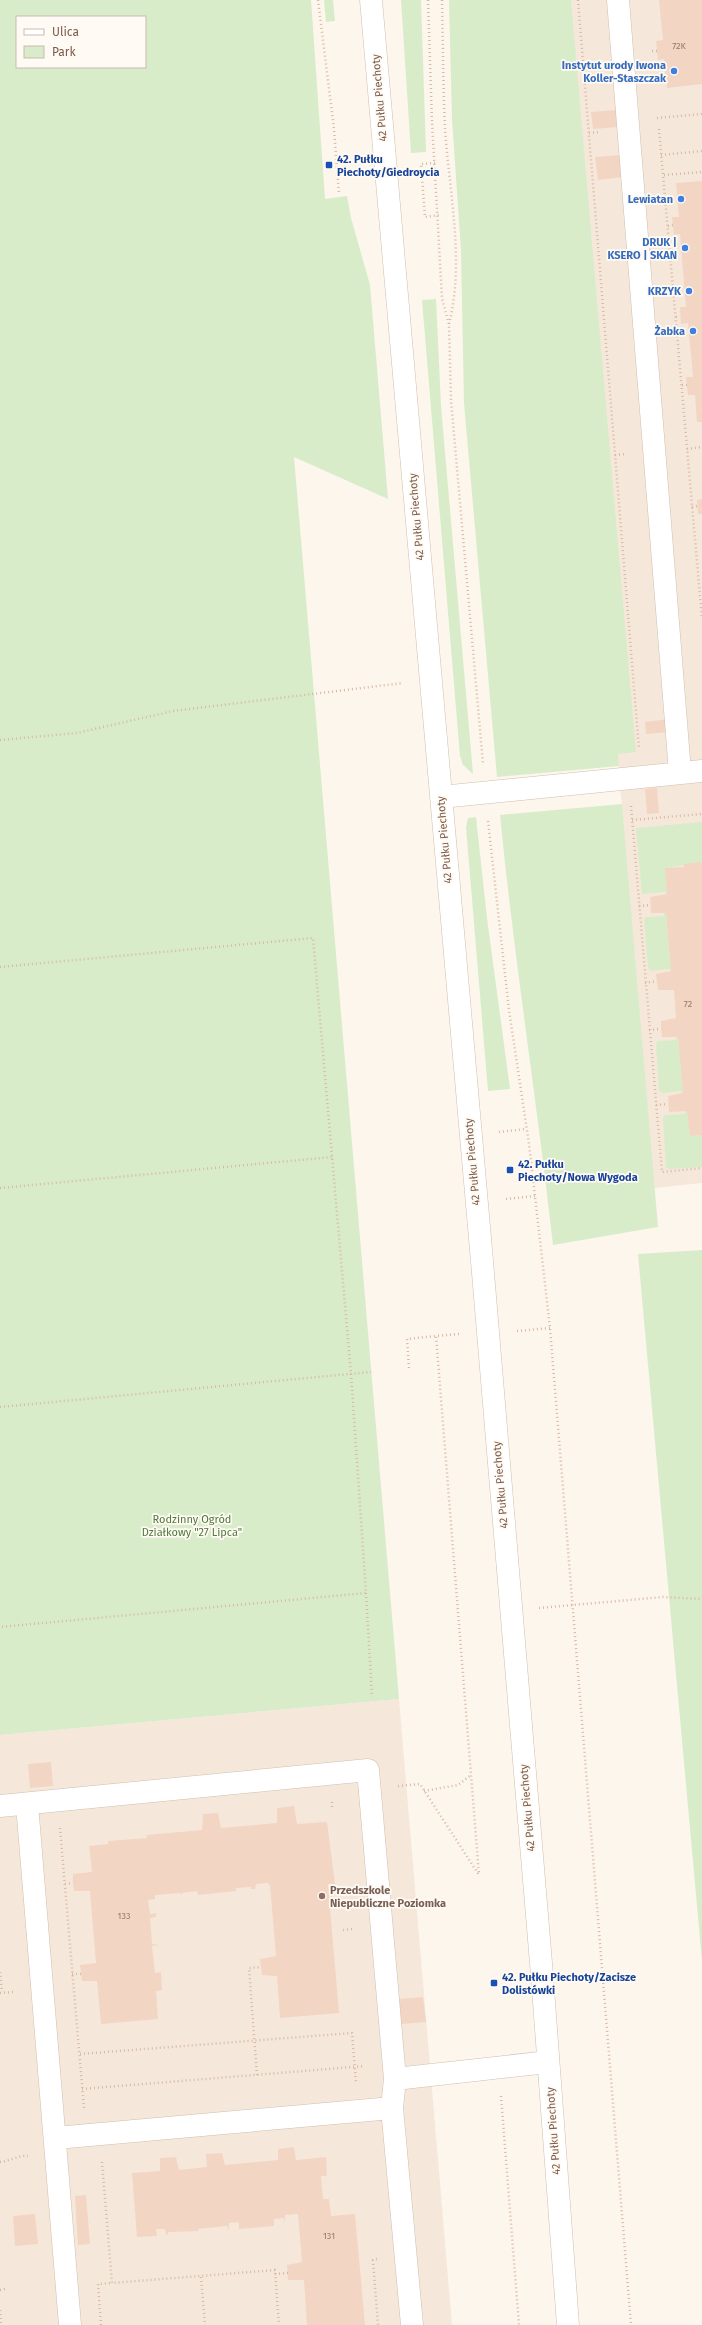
<svg xmlns="http://www.w3.org/2000/svg" width="702" height="2325" viewBox="0 0 702 2325" font-family="'Fira Sans',sans-serif">
  <rect width="100%" height="100%" fill="#fdf6ec"/>
  <path fill="#f5e8da" d="M554,0H702V1183L654,1188Z
    M399,1699L452,2325H0V1735Z"/>
  <path fill="#d8ecc9" fill-rule="evenodd" d="M0,0H311L325,199L347,196L351,218L370,285L388,499L294,457L399,1699L0,1735ZM17,17H145V67H17Z
    M324,0H333L335,21L326,22Z
    M401,0H421L426,152L411,153Z
    M449,0H571L636,752L618,754L619,766L497,777L464,403L461,251L452,119Z
    M436,299L441,406L473,774L463,765L460,756L422,300Z
    M622,804L658,1227L553,1245C537,1101 514,959 500,815Z
    M476,817L487,918L510,1089L488,1091L466,827L468,818Z
    M702,822V862L666,868L667,894L665,892L642,894L636,830L637,828Z
    M664,913H666L671,971L669,969L651,971L648,968L644,920L646,917L664,916Z
    M676,1037H678L683,1093L680,1091L662,1093L659,1090L656,1044L658,1041L676,1040Z
    M685,1111H687L690,1136L702,1135V1167L669,1169L666,1167L663,1118L665,1115L685,1114Z
    M702,1250V1961L638,1254Z"/>
  <path fill="#f3d5c3" d="M659,0H702V84L667,88L664,59L658,60L657,51L656,41L663,40Z
    M616,110L618,127L593,129L591,112Z
    M620,155L622,177L598,180L595,157Z
    M702,181V422H697L695,395H688L686,377H693L688,323L681,324L680,307H686L680,234L674,235L672,217H679L676,183Z
    M702,499V514H698L697,500Z
    M669,719L670,732L646,734L645,722Z
    M657,788L659,813L647,814L645,789Z
    M702,862V1135L690,1136L687,1111L669,1112L668,1096L683,1093L678,1037H662L661,1029V1021L676,1018L674,990H658L656,974L671,971L666,913H651L650,897L667,894L665,868L684,867V864Z
    M51,1762L53,1786L30,1788L28,1764Z
    M294,1806L297,1824L327,1822L335,1884H328L339,2013L280,2018L277,1976L262,1975L260,1959L276,1956L270,1885L267,1883L256,1884L255,1889H251V1887L236,1888V1891L198,1895L197,1891L182,1893V1895L180,1893L155,1895V1899L148,1900L150,1914L156,1913V1917L150,1918L152,1944L159,1945L152,1946L155,1973L161,1972L162,1990L156,1991L158,2019L101,2024L97,1981H82L80,1965L96,1963L90,1891H74L73,1883V1874L92,1872L89,1846L108,1844V1841L147,1838L146,1835L202,1830L203,1814L218,1813L221,1828L277,1823V1808Z
    M423,1997L426,2022L401,2024L399,1999Z
    M294,2147L296,2160L326,2157L327,2176H321L323,2199H329L331,2216L355,2214L365,2325H307L304,2280H288L287,2265L302,2262L298,2214L285,2215V2224L284,2218L274,2219V2226L239,2229V2222L229,2223V2231L227,2226L198,2229L199,2231L168,2232V2234L166,2235L165,2229H156L157,2236L137,2237L132,2173L160,2171V2158L176,2157L179,2170L207,2167L206,2154L222,2153L225,2165L278,2160V2149Z
    M86,2195L90,2244L78,2245L75,2196Z
    M35,2214L38,2244L15,2246L13,2216Z"/>
  <g fill="none" stroke-linecap="round" stroke-linejoin="round">
    <g stroke="#d1beb0" stroke-width="23">
      <path id="minor" d="M371,0L482,1261L542,1975L568,2325
        M618,0L680,772
        M441,797L702,771
        M27,1804L70,2325
        M0,1806L368,1770L395,2079
        M56,2138L392,2108
        M412,2325L392,2108L395,2079L548,2062"/>
    </g>
    <path stroke="#d9b8a5" stroke-width="2.5" stroke-dasharray="1 3" stroke-linecap="butt" d="M318,0L334,129L339,194
      M428,0L432,122L442,298L449,325L451,400L483,764
      M442,0C443,42 443,85 445,128C449,192 465,261 449,324
      M578,0L639,749
      M652,51H657
      M657,118L702,114
      M659,129L702,619
      M589,133L600,132
      M661,155L702,151
      M435,163L421,164L425,217L439,215
      M664,175L702,172
      M668,226L673,225
      M676,317L680,316
      M682,385H687
      M687,449L702,447
      M615,455L626,454
      M692,507L697,506
      M0,740L77,733L173,711L403,683
      M631,806L662,1172L702,1168
      M632,820L702,814
      M488,821L509,1010L529,1144L550,1328L631,2325
      M639,906L650,905
      M0,967L313,938L351,1374L366,1593L0,1627
      M645,983L657,981
      M649,1030L661,1029
      M656,1105L668,1104
      M499,1132L526,1129
      M0,1188L332,1157
      M506,1199L535,1196
      M517,1331L550,1328
      M459,1334L436,1336L479,1875
      M409,1368L407,1339L436,1336
      M0,1407L371,1372
      M366,1593L372,1697
      M539,1608L663,1597L702,1599
      M398,1786L420,1784L479,1875
      M424,1791L458,1785L471,1775
      M332,1802V1809
      M60,1828L84,2108
      M65,1884L73,1883
      M343,1930L353,1929
      M0,1972L2,1992
      M72,1974H81
      M0,1993L13,1992
      M80,2054L352,2033L356,2083
      M257,2075L249,1968L261,1967
      M82,2089L365,2066
      M501,2096L519,2325
      M0,2162C10,2161 19,2155 28,2156
      M102,2162L112,2283L275,2270L279,2325
      M377,2259L373,2260L378,2325
      M275,2274L288,2273
      M201,2277L205,2325
      M0,2290L5,2289
      M0,2310L1,2325
      M101,2325L98,2284L112,2283"/>
    <use href="#minor" stroke="#fff" stroke-width="22"/>
  </g>
  <g fill="#3f7fe0" stroke="#fffaf3" stroke-width="1.5">
    <circle cx="674" cy="71" r="4"/>
    <circle cx="681" cy="199" r="4"/>
    <circle cx="685" cy="248" r="4"/>
    <circle cx="689" cy="291" r="4"/>
    <circle cx="693" cy="331" r="4"/>
  </g>
  <g fill="#1a4fb4" stroke="#fffaf3" stroke-width="1.5">
    <rect x="325" y="161" width="8" height="8" rx="2"/>
    <rect x="506" y="1166" width="8" height="8" rx="2"/>
    <rect x="490" y="1979" width="8" height="8" rx="2"/>
  </g>
  <circle fill="#8d6e63" stroke="#fffaf3" stroke-width="1.5" cx="322" cy="1896" r="4"/>
  <g text-anchor="middle" stroke-width="3.5" stroke-linejoin="round" paint-order="stroke">
    <g font-size="9" fill="#987a6a">
      <text x="679" y="49">72K</text>
      <text x="688" y="1007">72</text>
      <text x="124" y="1919">133</text>
      <text x="329" y="2239">131</text>
    </g>
    <g font-size="11" font-weight="bold" fill="#366cbe" stroke="#fffaf3" text-anchor="end">
      <text x="666" y="69">Instytut urody Iwona<tspan x="666" dy="13">Koller-Staszczak</tspan></text>
      <text x="673" y="203">Lewiatan</text>
      <text x="677" y="246">DRUK |<tspan x="677" dy="13">KSERO | SKAN</tspan></text>
      <text x="681" y="295">KRZYK</text>
      <text x="685" y="335">Żabka</text>
    </g>
    <g font-size="11" fill="#7a5c4d" stroke="#fffaf3">
      <text transform="translate(379 98) rotate(-95)" y="4">42 Pułku Piechoty</text>
      <text transform="translate(416 517) rotate(-95)" y="4">42 Pułku Piechoty</text>
      <text transform="translate(444 840) rotate(-95)" y="4">42 Pułku Piechoty</text>
      <text transform="translate(472 1162) rotate(-95)" y="4">42 Pułku Piechoty</text>
      <text transform="translate(500 1485) rotate(-95)" y="4">42 Pułku Piechoty</text>
      <text transform="translate(527 1808) rotate(-95)" y="4">42 Pułku Piechoty</text>
      <text transform="translate(553 2131) rotate(-94)" y="4">42 Pułku Piechoty</text>
    </g>
    <g font-size="11" font-weight="bold" fill="#164399" stroke="#fffaf3" text-anchor="start">
      <text x="337" y="163">42. Pułku<tspan x="337" dy="13">Piechoty/Giedroycia</tspan></text>
      <text x="518" y="1168">42. Pułku<tspan x="518" dy="13">Piechoty/Nowa Wygoda</tspan></text>
      <text x="502" y="1981">42. Pułku Piechoty/Zacisze<tspan x="502" dy="13">Dolistówki</tspan></text>
    </g>
    <g font-size="11" fill="#537a41" stroke="#fffaf3">
      <text x="192" y="1523">Rodzinny Ogród<tspan x="192" dy="13">Działkowy "27 Lipca"</tspan></text>
    </g>
    <g font-size="11" font-weight="bold" fill="#785e54" stroke="#fffaf3" text-anchor="start">
      <text x="330" y="1894">Przedszkole<tspan x="330" dy="13">Niepubliczne Poziomka</tspan></text>
    </g>
  </g>
  <rect x="16" y="16" width="130" height="52" fill="#fffaf3" stroke="#cabbb1"/>
  <rect x="24" y="29" width="20" height="6" fill="#ffffff" stroke="#cabbb1"/>
  <text x="52" y="36" font-size="12" fill="#7a5c4d">Ulica</text>
  <rect x="24" y="46" width="20" height="12" fill="#d8ecc9" stroke="#cabbb1"/>
  <text x="52" y="56" font-size="12" fill="#7a5c4d">Park</text>
</svg>
